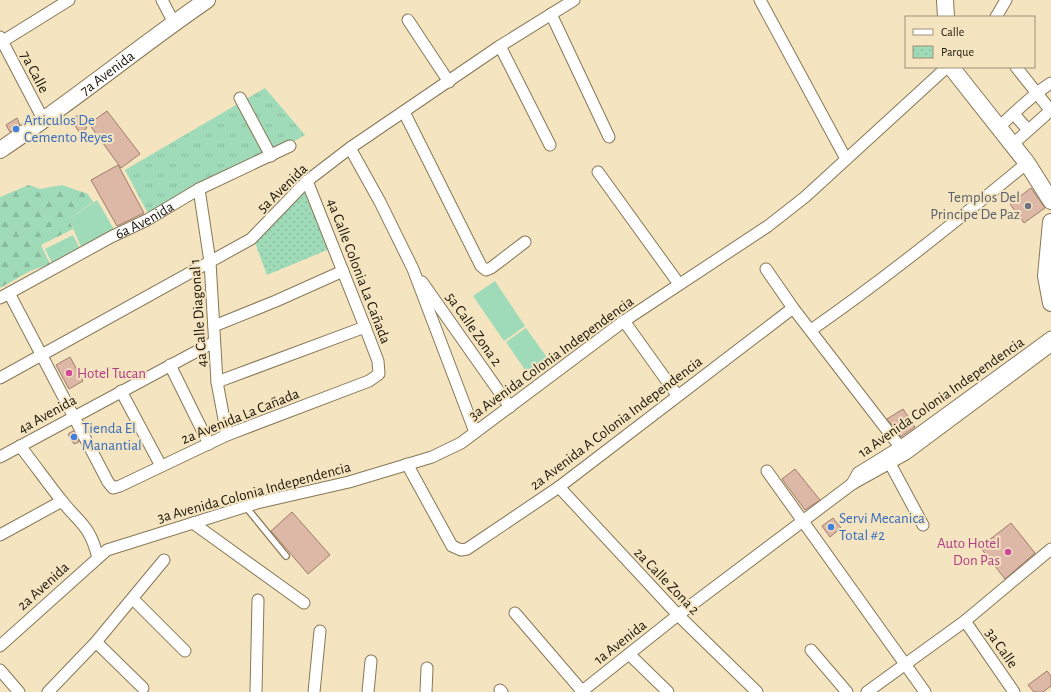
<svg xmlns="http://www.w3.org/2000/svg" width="1051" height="692" viewBox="0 0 1051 692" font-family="'Alegreya Sans',sans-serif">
  <defs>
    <pattern id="grass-tufts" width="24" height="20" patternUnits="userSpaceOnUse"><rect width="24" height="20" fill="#9fdbb9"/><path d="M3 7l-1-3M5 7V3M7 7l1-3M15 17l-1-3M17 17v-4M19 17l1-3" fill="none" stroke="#88bb9e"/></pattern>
    <pattern id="forest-firs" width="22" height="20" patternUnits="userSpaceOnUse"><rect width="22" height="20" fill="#9fdbb9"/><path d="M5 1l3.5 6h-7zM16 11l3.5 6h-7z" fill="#88bb9e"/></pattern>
    <pattern id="park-dots" width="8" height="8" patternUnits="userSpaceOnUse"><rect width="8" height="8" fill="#9fdbb9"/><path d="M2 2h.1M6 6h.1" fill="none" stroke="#88bb9e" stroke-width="1.8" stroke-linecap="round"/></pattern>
  </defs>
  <rect width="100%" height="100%" fill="#f4e4c0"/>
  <path fill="url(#grass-tufts)" d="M265,88L305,135L152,221L125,170Z"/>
  <path fill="url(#forest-firs)" d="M29,185L40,189L62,185L88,194L93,202L69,219L73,229L41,245L50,264L30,271L0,288V197Z"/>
  <path fill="url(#park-dots)" d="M306,183L332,248L267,275L254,240Z"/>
  <path fill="#9fdbb9" d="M97,200L119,238L85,256L69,219Z
    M73,235L81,251L53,265L45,249Z
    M495,281L525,326L504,341L473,296Z
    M526,328L551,363L530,377L506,342Z"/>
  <path fill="#deb8a6" stroke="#9f7c6b" d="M107,111L140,154L121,168L89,124Z
    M78,115L87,128L80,133L71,120Z
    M17,118L20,125L10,132L6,125Z
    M118,165L144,213L117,226L91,180Z
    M1031,188L1045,208L1024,223L1010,204Z
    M70,357L83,381L69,389L56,365Z
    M903,409L915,427L901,437L887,419Z
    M73,431L79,442L74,444L68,434Z
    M795,469L820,500L805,510L782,479Z
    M292,512L330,555L308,574L271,531Z
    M833,518L841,528L830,537L822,526Z
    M1011,523L1035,553L1005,579L980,547Z
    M1047,671L1051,676V686L1043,692H1034L1028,685Z"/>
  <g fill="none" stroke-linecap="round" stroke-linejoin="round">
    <g stroke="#877858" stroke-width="8">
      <path id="lane" d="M246,507L286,556"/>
    </g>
    <g stroke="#877858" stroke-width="13">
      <g id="street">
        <path d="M162,0L174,23"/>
        <path d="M760,0L846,159"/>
        <path d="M551,14L609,137"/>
        <path d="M996,17L1006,0"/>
        <path d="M408,20L449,82"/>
        <path d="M0,37L44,121"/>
        <path d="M3,41L69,0"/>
        <path d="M500,46L550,145"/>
        <path d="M1016,67L1051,111"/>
        <path d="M240,98L271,156"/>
        <path d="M404,112L481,266L486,270L491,268L525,242"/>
        <path d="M1014,114L1028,130"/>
        <path d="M998,128C1015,112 1032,95 1051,83"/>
        <path d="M1012,145L1051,110"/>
        <path d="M350,148L380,202L413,269L475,432"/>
        <path d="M598,172L679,284"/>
        <path d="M199,189L210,262L217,382L227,435"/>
        <path d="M766,269L793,308L904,452"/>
        <path d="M422,282L510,407"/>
        <path d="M9,293L108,482L113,488L120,486L227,435L369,381L379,374L378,361L365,327L307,181"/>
        <path id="s1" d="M0,298L111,237L147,220L199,189L290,146"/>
        <path d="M624,321L677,395"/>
        <path d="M214,326L276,301L343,271"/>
        <path d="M811,330C886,278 957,221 1027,163"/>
        <path d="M170,365L209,444"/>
        <path d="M0,378L251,239L307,181L350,148L500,46L574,0"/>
        <path d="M217,382L365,327"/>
        <path d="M121,391L161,466"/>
        <path d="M20,446C34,464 47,482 61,500C80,524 90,525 98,558"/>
        <path d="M0,457L214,342"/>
        <path d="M887,458L923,525"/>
        <path d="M407,464L452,546L461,550L467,549L559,487L793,308"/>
        <path d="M767,471L925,692"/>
        <path d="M852,484L858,473L900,447L1051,337"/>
        <path d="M559,487L678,615L757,692"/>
        <path d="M193,523L304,603"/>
        <path d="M0,535L62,501"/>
        <path d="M133,599L185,651"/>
        <path d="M515,613L582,691"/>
        <path d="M965,621L1014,692"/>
        <path d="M96,642L143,688"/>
        <path d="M0,646L107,550L257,503L349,482L432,457L461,443L624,321L768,226L805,197L947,67"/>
        <path d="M811,650L847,692"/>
        <path d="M629,654L668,692"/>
        <path d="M0,670L19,692"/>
        <path d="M500,690L502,692"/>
        <path d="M48,692L96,642L164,560"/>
        <path d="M256,692L258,600"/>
        <path d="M314,692L320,631"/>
        <path d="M368,692L371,661"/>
        <path d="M426,692L427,668"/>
        <path d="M581,692L678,615L852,484L906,454L1051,346"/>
        <path d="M867,692L965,621L1051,549"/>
      </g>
    </g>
    <g stroke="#877858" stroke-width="18">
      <g id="secondary">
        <path d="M945,0L946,17"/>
        <path d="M951,67L1027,163L1051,201"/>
        <path id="s2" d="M0,150C71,103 137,48 207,0"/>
        <path d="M1051,222L1046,276L1051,303"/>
      </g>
    </g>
    <use href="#lane" stroke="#fff" stroke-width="5.5"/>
    <use href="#street" stroke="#fff" stroke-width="11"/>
    <use href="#secondary" stroke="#fff" stroke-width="16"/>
  </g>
  <g fill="#3f7fe0" stroke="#f4e4c0" stroke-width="1.5">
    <circle cx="16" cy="129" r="4"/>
    <circle cx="74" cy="437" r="4"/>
    <circle cx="831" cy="527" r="4"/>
  </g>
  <circle fill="#6b7280" stroke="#f4e4c0" stroke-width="1.5" cx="1028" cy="206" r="4"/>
  <g fill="#d1479c" stroke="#f4e4c0" stroke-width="1.5">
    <circle cx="69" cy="373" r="4"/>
    <circle cx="1008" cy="552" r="4"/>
  </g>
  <g text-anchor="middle" stroke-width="4" stroke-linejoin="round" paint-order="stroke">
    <g font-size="15" fill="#1a1408" stroke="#f4e4c0">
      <text transform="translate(35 72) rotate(62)" y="5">7a Calle</text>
      <text dy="5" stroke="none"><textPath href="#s2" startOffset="132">7a Avenida</textPath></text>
      <text transform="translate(282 188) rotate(-44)" y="5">5a Avenida</text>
      <text dy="5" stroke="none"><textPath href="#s1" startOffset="164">6a Avenida</textPath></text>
      <text transform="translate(359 271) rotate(69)" y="5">4a Calle Colonia La Cañada</text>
      <text transform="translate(198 313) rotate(-94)" y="5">4a Calle Diagonal 1</text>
      <text transform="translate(474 329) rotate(55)" y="5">5a Calle Zona 2</text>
      <text transform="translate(551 358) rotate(-36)" y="5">3a Avenida Colonia Independencia</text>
      <text transform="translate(941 397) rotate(-35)" y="5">1a Avenida Colonia Independencia</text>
      <text transform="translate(47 414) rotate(-29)" y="5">4a Avenida</text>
      <text transform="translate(240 416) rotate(-22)" y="5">2a Avenida La Cañada</text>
      <text transform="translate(616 423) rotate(-37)" y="5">2a Avenida A Colonia Independencia</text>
      <text transform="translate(254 492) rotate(-15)" y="5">3a Avenida Colonia Independencia</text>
      <text transform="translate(667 581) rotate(46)" y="5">2a Calle Zona 2</text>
      <text transform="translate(43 586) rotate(-42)" y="5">2a Avenida</text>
      <text transform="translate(620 642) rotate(-38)" y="5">1a Avenida</text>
      <text transform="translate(1002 648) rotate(55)" y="5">3a Calle</text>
    </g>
    <g font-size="15" fill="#366cbe" stroke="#f4e4c0" text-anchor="start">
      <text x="24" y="125">Articulos De<tspan x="24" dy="17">Cemento Reyes</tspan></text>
      <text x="82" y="433">Tienda El<tspan x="82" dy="17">Manantial</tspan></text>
      <text x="839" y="523">Servi Mecanica<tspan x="839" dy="17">Total #2</tspan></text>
    </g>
    <g font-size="15" fill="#5b616d" stroke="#f4e4c0" text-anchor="end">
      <text x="1020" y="202">Templos Del<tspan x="1020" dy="17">Principe De Paz</tspan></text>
    </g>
    <g font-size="15" fill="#b23c85" stroke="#f4e4c0" text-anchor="start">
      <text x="77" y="378">Hotel Tucan</text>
      <text x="1000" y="548" text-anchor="end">Auto Hotel<tspan x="1000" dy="17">Don Pas</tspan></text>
    </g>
  </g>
  <rect x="905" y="16" width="130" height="52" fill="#f4e4c0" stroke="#9d9176"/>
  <rect x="913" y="29" width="20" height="6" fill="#ffffff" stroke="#9d9176"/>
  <text x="941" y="36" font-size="12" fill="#1a1408">Calle</text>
  <rect x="913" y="46" width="20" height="12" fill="url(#park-dots)" stroke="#9d9176"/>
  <text x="941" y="56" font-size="12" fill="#1a1408">Parque</text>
</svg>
